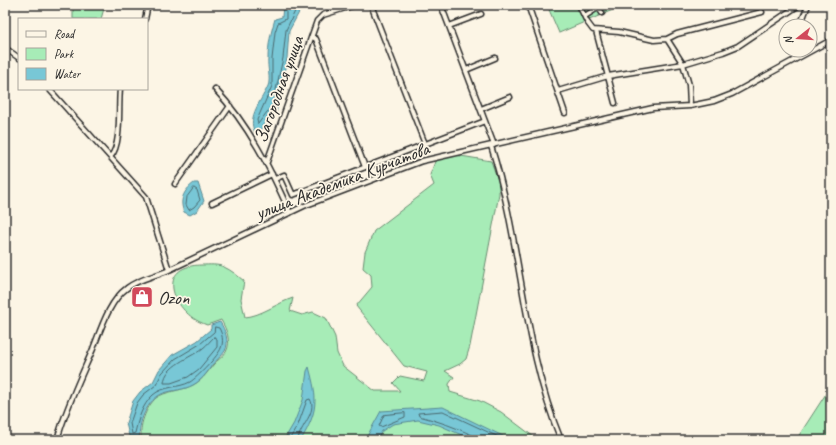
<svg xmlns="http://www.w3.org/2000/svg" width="836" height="445" viewBox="0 0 836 445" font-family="Caveat,sans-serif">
  <rect width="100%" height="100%" fill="#fcf5e5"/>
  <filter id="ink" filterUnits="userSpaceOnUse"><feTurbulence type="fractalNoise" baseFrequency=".025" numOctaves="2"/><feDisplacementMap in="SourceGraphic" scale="8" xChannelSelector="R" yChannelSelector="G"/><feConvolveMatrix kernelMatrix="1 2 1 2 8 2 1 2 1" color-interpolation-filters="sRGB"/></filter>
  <g filter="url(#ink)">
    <path fill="#a7ecb7" stroke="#698c71" d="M73,5H105L101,19H73Z
      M547,5H616L615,9L559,33Z
      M455,155L491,161L499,183V194L470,346L466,359L460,364L445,371L454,377L449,384L450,392L480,401L501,412L538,440H142C138,427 146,407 156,398C165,391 181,391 191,386C201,382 207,373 213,365C217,360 223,357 226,352C232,341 226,329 221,320L207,325C202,323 197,321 193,318C168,300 161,265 202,265C209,265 218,264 224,267C231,270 238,276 244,281L241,299L245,317C261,316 277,303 293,298L290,311L302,315L313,312L326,318L335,337L337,353L343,366L375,391H400L393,383L400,376L424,381L427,372L404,366L356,306L372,287L371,275L363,268L365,252L374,231L434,185L430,175L436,159Z
      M831,386V440H796Z"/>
    <path fill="#78c7d6" stroke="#598992" d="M283,5H303L289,31L287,58L276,113L270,114L259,132H255C246,118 263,98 268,86C271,79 267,67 268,59C268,45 271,32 275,19L282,17Z
      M194,183H198L204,201L197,211L190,215L184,212C179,201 183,191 194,183Z
      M220,322C225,330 230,342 225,351C222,356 216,360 212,365C207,373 202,380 193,385C184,390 173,390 164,393C147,399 137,424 140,440H130L126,423L133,401L140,392L153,382L159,370L172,355L197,341L211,329V325Z
      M309,367C318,400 318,411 301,440H284L294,423L303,400L307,371Z
      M443,407L511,440H473L439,425L418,420L393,424L382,431L377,440H365L381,411Z"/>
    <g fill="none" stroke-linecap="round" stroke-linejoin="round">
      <path stroke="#4a696f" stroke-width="1" d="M286,5V19L278,23L275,32L272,59V86L257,120L258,124L267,112L272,108L283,58L286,30L298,5
        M194,188L197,190L200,200L194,207L189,210L186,205L187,197Z
        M215,327L219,328C222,333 224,342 221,348C219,355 197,378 190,382C179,388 163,386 153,395C142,405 138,420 135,433L132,434L130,423L137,403L143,395L156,385L162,373L175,359L200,344L214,332Z
        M214,337L217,339V347L199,369L188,377L171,383H164C165,365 191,358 203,348C207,345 210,341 214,337Z
        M405,413V417L381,427L379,426L384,415Z
        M289,440L298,425L307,400L310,399C318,412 299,427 298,440
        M474,440L472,435C455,427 438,421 419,416L418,413L443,411L505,440"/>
      <g stroke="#2b2b2b" stroke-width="7">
        <path id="minor" d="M371,5L425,144
          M441,5L494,145
          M528,5L565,113
          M579,5L587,22L593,30L619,32L654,40L667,39
          M597,5L602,13
          M585,16L599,7
          M145,19L148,5
          M449,26L481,14
          M800,26L808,5
          M596,31L615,103
          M312,37L316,39L365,167
          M5,48L19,58
          M466,70L495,58
          M49,89L146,197L169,270L304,206L422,161L653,108L690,106L714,101L732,94L831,40
          M215,89C249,125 270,168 290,213
          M558,91L608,76L683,64L723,52L738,46L799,5
          M690,106L689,85L683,64L667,39L677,34L762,12
          M481,109L510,97
          M491,146C522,242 522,346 561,440
          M111,156C122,144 118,106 120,89
          M267,162L317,21L323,15L355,5
          M275,179L284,175L293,195L485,121
          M175,184L230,106
          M212,203L272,174
          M57,440C66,408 80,379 93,349C101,329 109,301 127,288C138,279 156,276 169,270"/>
      </g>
      <use href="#minor" stroke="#fcf5e5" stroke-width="4"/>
    </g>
  </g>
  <defs>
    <g id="shop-square" transform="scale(1.15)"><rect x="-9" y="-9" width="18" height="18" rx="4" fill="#d1495b" stroke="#fcf5e5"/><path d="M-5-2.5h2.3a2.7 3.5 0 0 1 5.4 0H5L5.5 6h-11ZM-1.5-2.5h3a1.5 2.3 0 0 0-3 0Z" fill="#fff"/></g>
  </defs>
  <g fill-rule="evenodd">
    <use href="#shop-square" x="142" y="297"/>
  </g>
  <g text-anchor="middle" stroke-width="3.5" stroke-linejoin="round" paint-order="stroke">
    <g font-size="19" fill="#2b2b2b" stroke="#fcf5e5">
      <text transform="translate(278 89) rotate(-70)" y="7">Загородная улица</text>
      <text transform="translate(342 180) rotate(-21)" y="7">улица Академика Курчатова</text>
    </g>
    <g font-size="19" fill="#2b2b2b" stroke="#fcf5e5" text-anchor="start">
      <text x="158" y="304">Ozon</text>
    </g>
  </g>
  <rect width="836" height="445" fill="none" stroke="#fcf5e5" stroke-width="20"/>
  <rect x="10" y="10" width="816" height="425" fill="none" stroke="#2b2b2b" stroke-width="1.5" filter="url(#ink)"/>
  <rect x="18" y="18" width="130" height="72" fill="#fcf5e5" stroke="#a8a49b"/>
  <rect x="26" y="31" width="20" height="6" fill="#fcf5e5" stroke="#a8a49b"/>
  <text x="54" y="38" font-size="12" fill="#2b2b2b">Road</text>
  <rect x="26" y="48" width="20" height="12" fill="#a7ecb7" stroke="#a8a49b"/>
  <text x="54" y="58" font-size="12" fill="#2b2b2b">Park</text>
  <rect x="26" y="68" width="20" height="12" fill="#78c7d6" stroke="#a8a49b"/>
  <text x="54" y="78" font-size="12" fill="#2b2b2b">Water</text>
  <g transform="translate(798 38) rotate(253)"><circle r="19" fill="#fcf5e5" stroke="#a8a49b"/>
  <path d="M0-3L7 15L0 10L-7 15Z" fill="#d1495b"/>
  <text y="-6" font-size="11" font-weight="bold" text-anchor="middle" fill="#2b2b2b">N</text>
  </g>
</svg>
